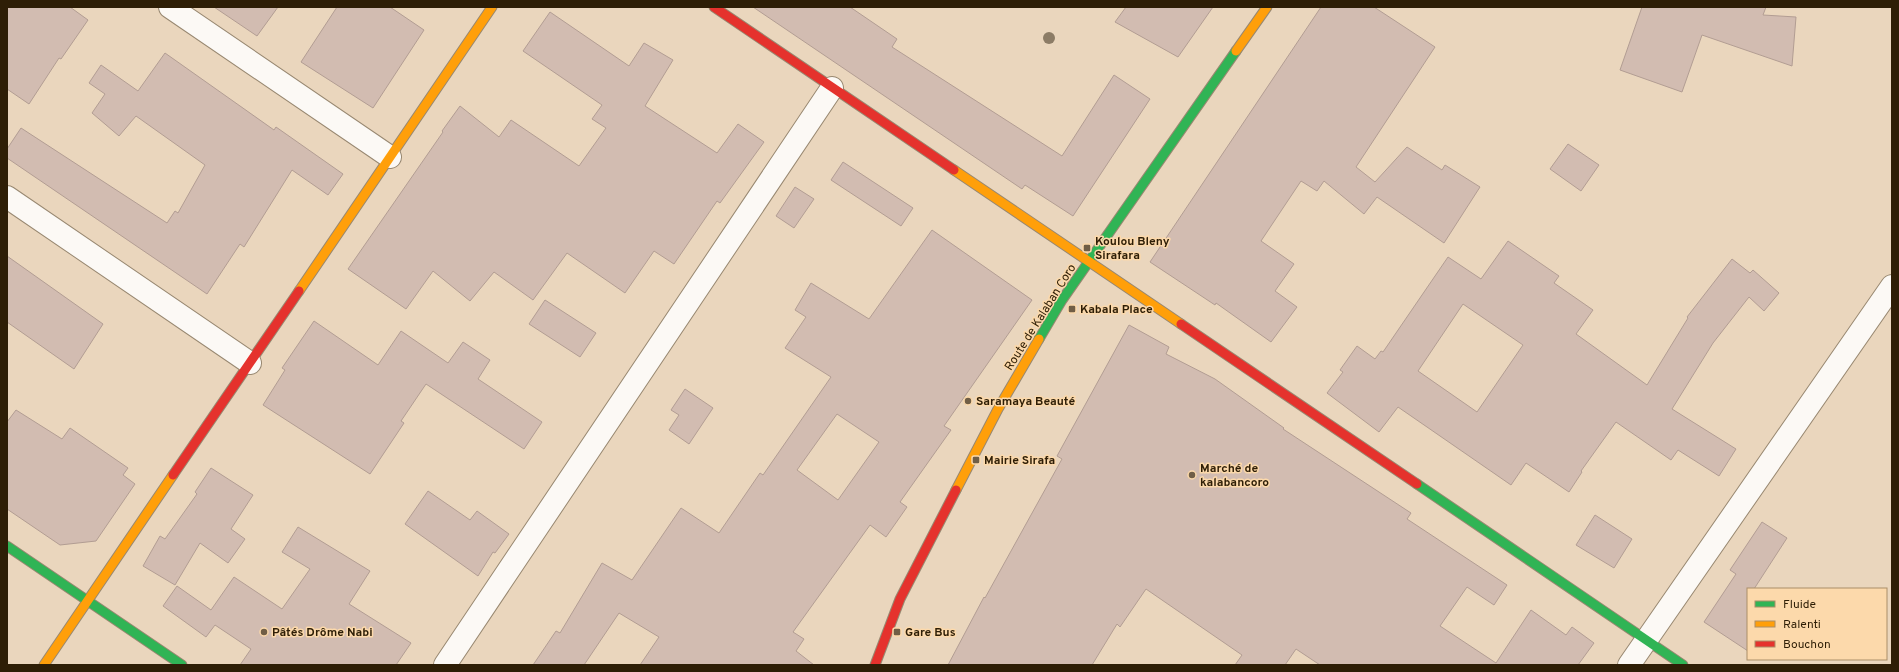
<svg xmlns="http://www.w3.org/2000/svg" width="1899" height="672" viewBox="0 0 1899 672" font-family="Overpass,sans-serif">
  <rect width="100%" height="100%" fill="#ead6bd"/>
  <path fill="#d2bcb1" stroke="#b29d93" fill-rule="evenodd" d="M7,7H70L88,20L61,59L59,58L29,104L7,89Z
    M214,7H278L257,36Z
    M337,7H390L424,30L373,108L301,62Z
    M753,7H850L897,39L892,47L1062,156L1114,75L1150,99L1073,216L1025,185L1022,189Z
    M1126,7H1213L1178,57L1115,22Z
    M1321,7H1374L1435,47L1356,167L1375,182L1407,147L1442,170L1445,165L1480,187L1444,243L1377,197L1364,214L1324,181L1317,191L1301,181L1261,241L1294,264L1275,291L1297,307L1271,342L1216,303L1215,305L1150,262Z
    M1642,7H1766L1763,15L1796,17L1792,66L1702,35L1682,92L1620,70Z
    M550,12L629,66L644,43L673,60L645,106L717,153L738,124L764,142L720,203L717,201L674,264L654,251L625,293L567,253L533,300L494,272L470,301L433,271L406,309L348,269L443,132L442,131L460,106L499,137L511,120L579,166L606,128L592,119L602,105L523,51Z
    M165,53L274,130L276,127L343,174L328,195L292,170L244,247L240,244L207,294L7,158V149L21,128L167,223L175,211L178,213L205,165L136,116L119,136L92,113L105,94L89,83L101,65L138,91Z
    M1568,144L1599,165L1581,191L1550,169Z
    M843,162L913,208L901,226L831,180Z
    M795,187L814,199L794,228L776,216Z
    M932,230L1032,300L944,426L951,430L900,502L907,507L886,537L870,525L793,632L804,639L796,651L814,665H640L659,637L619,613L584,665H533L556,631L560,633L602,563L632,580L681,508L719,533L760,473L763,475L831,377L785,348L806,317L795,310L811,283L869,319ZM837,414L879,442L838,500L797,470Z
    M1508,241L1559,276L1554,283L1593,310L1576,334L1647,385L1688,318L1687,317L1732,259L1750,273L1753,270L1779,293L1764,311L1749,297L1713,343L1672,409L1736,449L1719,476L1678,450L1671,460L1616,422L1581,471L1582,472L1569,492L1526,463L1511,485L1398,407L1379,432L1327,393L1343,372L1340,370L1357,346L1375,359L1381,351L1383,352L1448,257L1481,279ZM1463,304L1523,345L1477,412L1418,371Z
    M7,256L103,324L74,369L7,322Z
    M545,300L596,333L580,357L529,324Z
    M314,321L378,365L401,331L448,363L463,342L490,360L478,379L542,422L524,449L426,384L401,421L404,423L370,474L263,405L285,370L282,368Z
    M1129,325L1169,347L1166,354L1215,379L1284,428L1283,429L1411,513L1407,519L1507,585L1494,605L1467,587L1440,626L1496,663L1531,610L1566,635L1572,627L1594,643L1578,665H1320L1296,649L1285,665H1235L1242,655L1146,589L1120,627L1117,624L1092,665H948L984,597L985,598L1062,459L1057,456Z
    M685,389L713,408L689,444L669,430L679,415L671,410Z
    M16,410L62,439L70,428L128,468L123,475L135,484L96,541L60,545L7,509V422Z
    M211,468L253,495L231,529L245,539L228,563L200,543L175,585L143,566L160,536L165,539L197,494L195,492Z
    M428,491L470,520L477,511L509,534L495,553L493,552L478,576L405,524Z
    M1595,515L1632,539L1614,568L1576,545Z
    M1762,522L1787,538L1754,589H1748V651L1704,622L1736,574L1730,570Z
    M298,527L370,571L349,604L411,643L396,665H240L251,649L215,625L206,637L163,606L177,586L211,610L234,577L282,609L310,569L282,552Z"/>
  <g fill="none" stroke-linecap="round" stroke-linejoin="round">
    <g stroke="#988871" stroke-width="24">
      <path id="street" d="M170,7L390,157
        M7,197L250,363
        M445,665L832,88
        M1629,665L1892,286"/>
    </g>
    <g stroke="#988871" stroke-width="11">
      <path id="fast" d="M1039,339L1062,300L1236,51
        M1417,484L1683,665
        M7,546L182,665"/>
    </g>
    <g stroke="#988871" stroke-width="11">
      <path id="slow" d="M1236,51L1267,7
        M954,170L1181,324
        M299,291L492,7
        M956,490L998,409L1039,339
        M44,665L173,475"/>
    </g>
    <g stroke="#988871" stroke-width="11">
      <path id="jam" d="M714,7L954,170
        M1181,324L1417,484
        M173,475L299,291
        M875,665L900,599L956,490"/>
    </g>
    <use href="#street" stroke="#fcf9f5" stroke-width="22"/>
    <use href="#fast" stroke="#30b455" stroke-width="9"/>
    <use href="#slow" stroke="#ff9f0a" stroke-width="9"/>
    <use href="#jam" stroke="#e5322d" stroke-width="9"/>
  </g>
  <circle fill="#8c7c66" cx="1049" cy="38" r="6"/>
  <g fill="#705e46" stroke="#fcd9ab" stroke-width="1.5">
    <rect x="1083" y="244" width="8" height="8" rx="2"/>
    <rect x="1068" y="305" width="8" height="8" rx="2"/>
    <circle cx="968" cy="401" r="4"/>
    <rect x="972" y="456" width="8" height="8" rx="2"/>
    <circle cx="1192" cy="475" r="4"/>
    <circle cx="264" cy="632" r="4"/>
    <rect x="893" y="628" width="8" height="8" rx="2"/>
  </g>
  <g text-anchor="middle" stroke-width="3" stroke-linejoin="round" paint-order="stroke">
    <g font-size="12" font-weight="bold" fill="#2e1e06" stroke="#fcd9ab" text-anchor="start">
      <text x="1095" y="245">Koulou Bleny<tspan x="1095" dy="14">Sirafara</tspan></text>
      <text x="1080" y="313">Kabala Place</text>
      <text x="976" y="405">Saramaya Beauté</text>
      <text x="984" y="464">Mairie Sirafa</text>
      <text x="1200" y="472">Marché de<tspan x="1200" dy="14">kalabancoro</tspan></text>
      <text x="272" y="636">Pâtés Drôme Nabi</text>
      <text x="905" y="636">Gare Bus</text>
    </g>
    <g font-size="12" fill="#2e1e06" stroke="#fcd9ab">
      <text transform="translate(1040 317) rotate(-58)" y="4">Route de Kalaban Coro</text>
    </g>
  </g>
  <rect width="1899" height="672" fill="none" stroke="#2e1e06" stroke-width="16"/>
  <rect x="1747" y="588" width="140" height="72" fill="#fcd9ab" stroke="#aa8e69"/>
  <rect x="1755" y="601" width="20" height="6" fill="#30b455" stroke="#aa8e69"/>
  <text x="1783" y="608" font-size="12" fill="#2e1e06">Fluide</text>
  <rect x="1755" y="621" width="20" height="6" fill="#ff9f0a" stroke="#aa8e69"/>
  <text x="1783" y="628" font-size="12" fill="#2e1e06">Ralenti</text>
  <rect x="1755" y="641" width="20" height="6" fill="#e5322d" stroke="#aa8e69"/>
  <text x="1783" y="648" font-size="12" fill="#2e1e06">Bouchon</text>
</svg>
